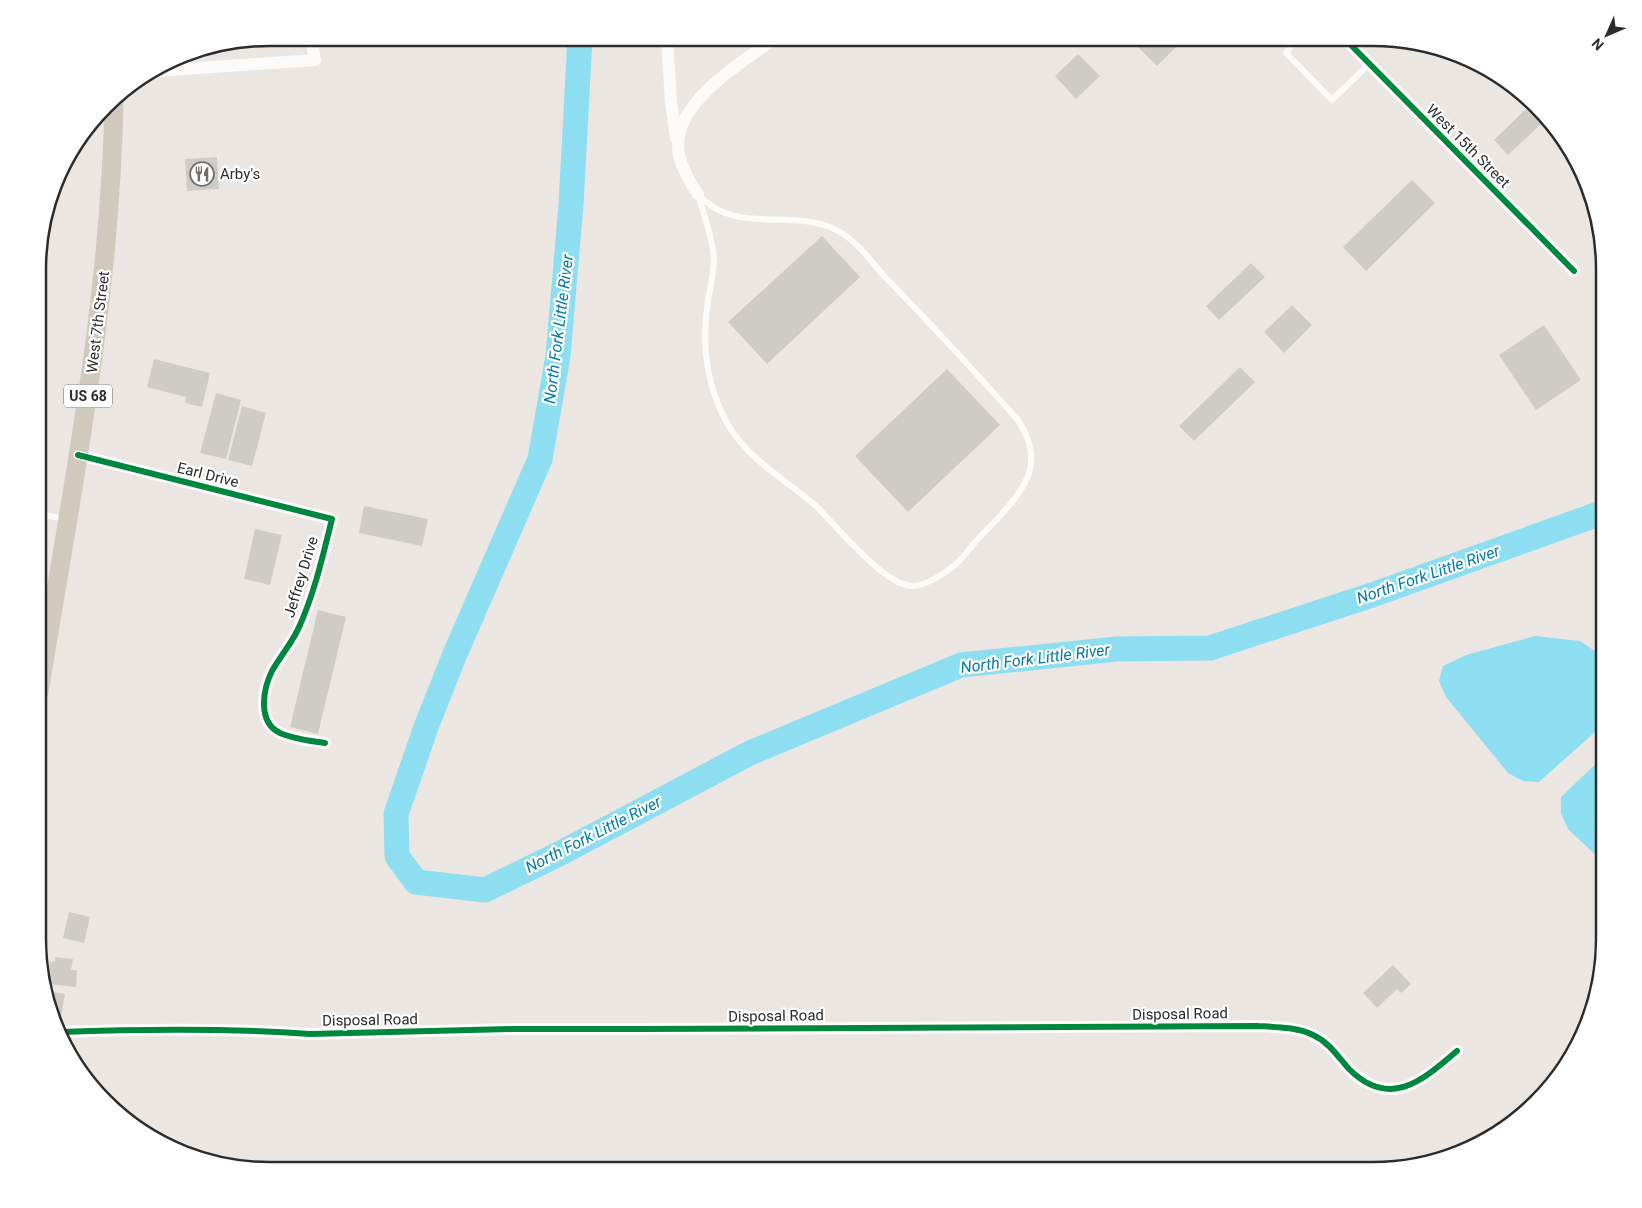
<svg xmlns="http://www.w3.org/2000/svg" width="1642" height="1208" viewBox="0 0 1642 1208" font-family="Roboto,sans-serif">
  <rect width="100%" height="100%" fill="#ebe6e1"/>
  <path fill="#8edef2" d="M1535,636L1580,641L1601,655L1604,659V724L1539,782L1523,781L1508,773L1446,697L1439,681L1443,666L1466,655Z
    M1604,756V863L1568,829L1561,813V797Z"/>
  <g fill="none" stroke-linecap="round" stroke-linejoin="round">
    <path stroke="#8edef2" stroke-width="25" d="M580,38L571,205L558,356L540,459L455,654L426,727L396,814L397,856L416,882L485,890L559,854L750,753L961,665L1117,649L1210,648L1372,595L1604,512"/>
  </g>
  <path fill="#cfccc8" d="M1129,38H1185L1157,66Z
    M1078,54L1100,76L1076,99L1055,76Z
    M1526,109L1541,124L1508,155L1494,140Z
    M217,157L219,189L187,191L185,159Z
    M1412,180L1435,203L1366,271L1343,247Z
    M822,236L860,277L767,364L728,322Z
    M1251,263L1265,277L1219,320L1206,306Z
    M1292,305L1312,325L1284,353L1264,332Z
    M1544,325L1581,380L1536,410L1499,355Z
    M154,359L210,373L202,407L185,403L186,397L147,387Z
    M1240,367L1255,382L1194,441L1179,426Z
    M947,369L1000,425L908,512L855,456Z
    M216,393L241,400L226,459L200,453Z
    M242,406L266,413L252,466L228,460Z
    M364,506L428,519L422,546L359,533Z
    M255,529L282,535L270,585L244,579Z
    M318,610L346,617L318,734L290,727Z
    M69,912L90,917L84,943L63,938Z
    M55,957L73,959L71,970H77L76,987L48,984L50,961L55,962Z
    M1393,965L1411,984L1401,993L1397,989L1377,1008L1363,993Z
    M47,991L65,994L61,1017L55,1016Z"/>
  <g fill="none" stroke-linecap="round" stroke-linejoin="round">
    <path stroke="#fcfbfa" stroke-width="6" d="M1298,38L1286,53L1332,100L1369,64
      M698,194C737,238 793,205 840,232C859,243 871,262 886,278C931,324 975,372 1018,420C1028,435 1034,451 1030,469C1024,495 994,522 976,541C970,548 964,557 956,564C947,572 926,586 913,586C884,586 838,527 816,506C782,476 740,456 721,411C708,382 703,351 706,319C707,299 713,280 714,260C714,242 703,213 698,194Z
      M39,514L65,519
      M39,608L51,610"/>
    <path stroke="#fcfbfa" stroke-width="12" d="M667,38L671,102L676,138
      M1344,38L1574,271
      M155,71L315,60L311,38
      M698,194C689,181 678,161 678,145C678,100 743,61 776,38
      M78,455L332,519C323,555 315,591 300,625C293,642 281,655 272,671C263,689 257,722 280,733C294,739 310,741 325,743
      M61,1032C144,1029 227,1028 310,1034L514,1029H641L1257,1026C1275,1027 1297,1027 1313,1035C1329,1042 1338,1057 1349,1069C1390,1110 1423,1080 1457,1051"/>
    <path stroke="#d0cabc" stroke-width="19" d="M39,692C71,495 111,298 114,98"/>
    <g stroke="#fff" stroke-width="9">
      <path id="cycleway" d="M1344,38L1574,271
        M78,455L332,519C323,555 315,591 300,625C293,642 281,655 272,671C263,689 257,722 280,733C294,739 310,741 325,743
        M61,1032C144,1029 227,1028 310,1034L514,1029H641L1257,1026C1275,1027 1297,1027 1313,1035C1329,1042 1338,1057 1349,1069C1390,1110 1423,1080 1457,1051"/>
    </g>
    <use href="#cycleway" stroke="#00873e" stroke-width="6"/>
  </g>
  <defs>
    <g id="restaurant-ring" transform="scale(1.25)"><circle r="9.5" fill="#fff" stroke="#6f6d6b" stroke-width="1.5"/><path d="M-5-6h1v4h1v-4h1v4h1v-4h1v5L-1.5 .5V6h-2V.5L-5-1ZM5-6V6H3V1.5H1.5Q1.5-4 5-6Z" fill="#6f6d6b"/></g>
  </defs>
  <g fill-rule="evenodd">
    <use href="#restaurant-ring" x="202" y="174"/>
  </g>
  <g text-anchor="middle" stroke-width="4.5" stroke-linejoin="round" paint-order="stroke">
    <rect fill="#fff" stroke="#6b6b6b" stroke-width="1" x="64" y="384.5" width="48" height="23" rx="4"/>
    <g font-size="14" font-weight="bold" fill="#2c2c2c">
      <text x="88" y="401">US 68</text>
    </g>
    <g font-size="15" fill="#2c2c2c" stroke="#fff">
      <text transform="translate(1468 146) rotate(45)" y="5">West 15th Street</text>
      <text transform="translate(98 322) rotate(-83)" y="5">West 7th Street</text>
      <text transform="translate(208 475) rotate(14)" y="5">Earl Drive</text>
      <text transform="translate(301 577) rotate(-73)" y="5">Jeffrey Drive</text>
      <text transform="translate(1180 1014) rotate(-1)" y="5">Disposal Road</text>
      <text transform="translate(776 1016) rotate(-1)" y="5">Disposal Road</text>
      <text transform="translate(370 1020) rotate(-1)" y="5">Disposal Road</text>
    </g>
    <g font-size="15" fill="#2c2c2c" stroke="#fff" text-anchor="start">
      <text x="220" y="179">Arby's</text>
    </g>
    <g font-size="16" font-style="italic" fill="#0179ab" stroke="#fff">
      <text transform="translate(558 329) rotate(-83)" y="6">North Fork Little River</text>
      <text transform="translate(1428 574) rotate(-19)" y="6">North Fork Little River</text>
      <text transform="translate(1035 658) rotate(-7)" y="6">North Fork Little River</text>
      <text transform="translate(593 834) rotate(-27)" y="6">North Fork Little River</text>
    </g>
  </g>
  <path d="M0 0H1642V1208H0ZM269 46H1373A223 223 0 0 1 1596 269V939A223 223 0 0 1 1373 1162H269A223 223 0 0 1 46 939V269A223 223 0 0 1 269 46Z" fill="#fff" fill-rule="evenodd"/>
  <path fill="none" stroke="#2c2c2c" stroke-width="2.5" d="M269 46H1373A223 223 0 0 1 1596 269V939A223 223 0 0 1 1373 1162H269A223 223 0 0 1 46 939V269A223 223 0 0 1 269 46Z"/>
  <g transform="translate(1607 35) rotate(225)" stroke="#ffffff" stroke-width="4" paint-order="stroke">
  <path d="M0-4L9 19L0 12L-9 19Z" fill="#2c2c2c"/>
  <text y="-8" font-size="14" font-weight="bold" text-anchor="middle" fill="#2c2c2c">N</text>
  </g>
</svg>
